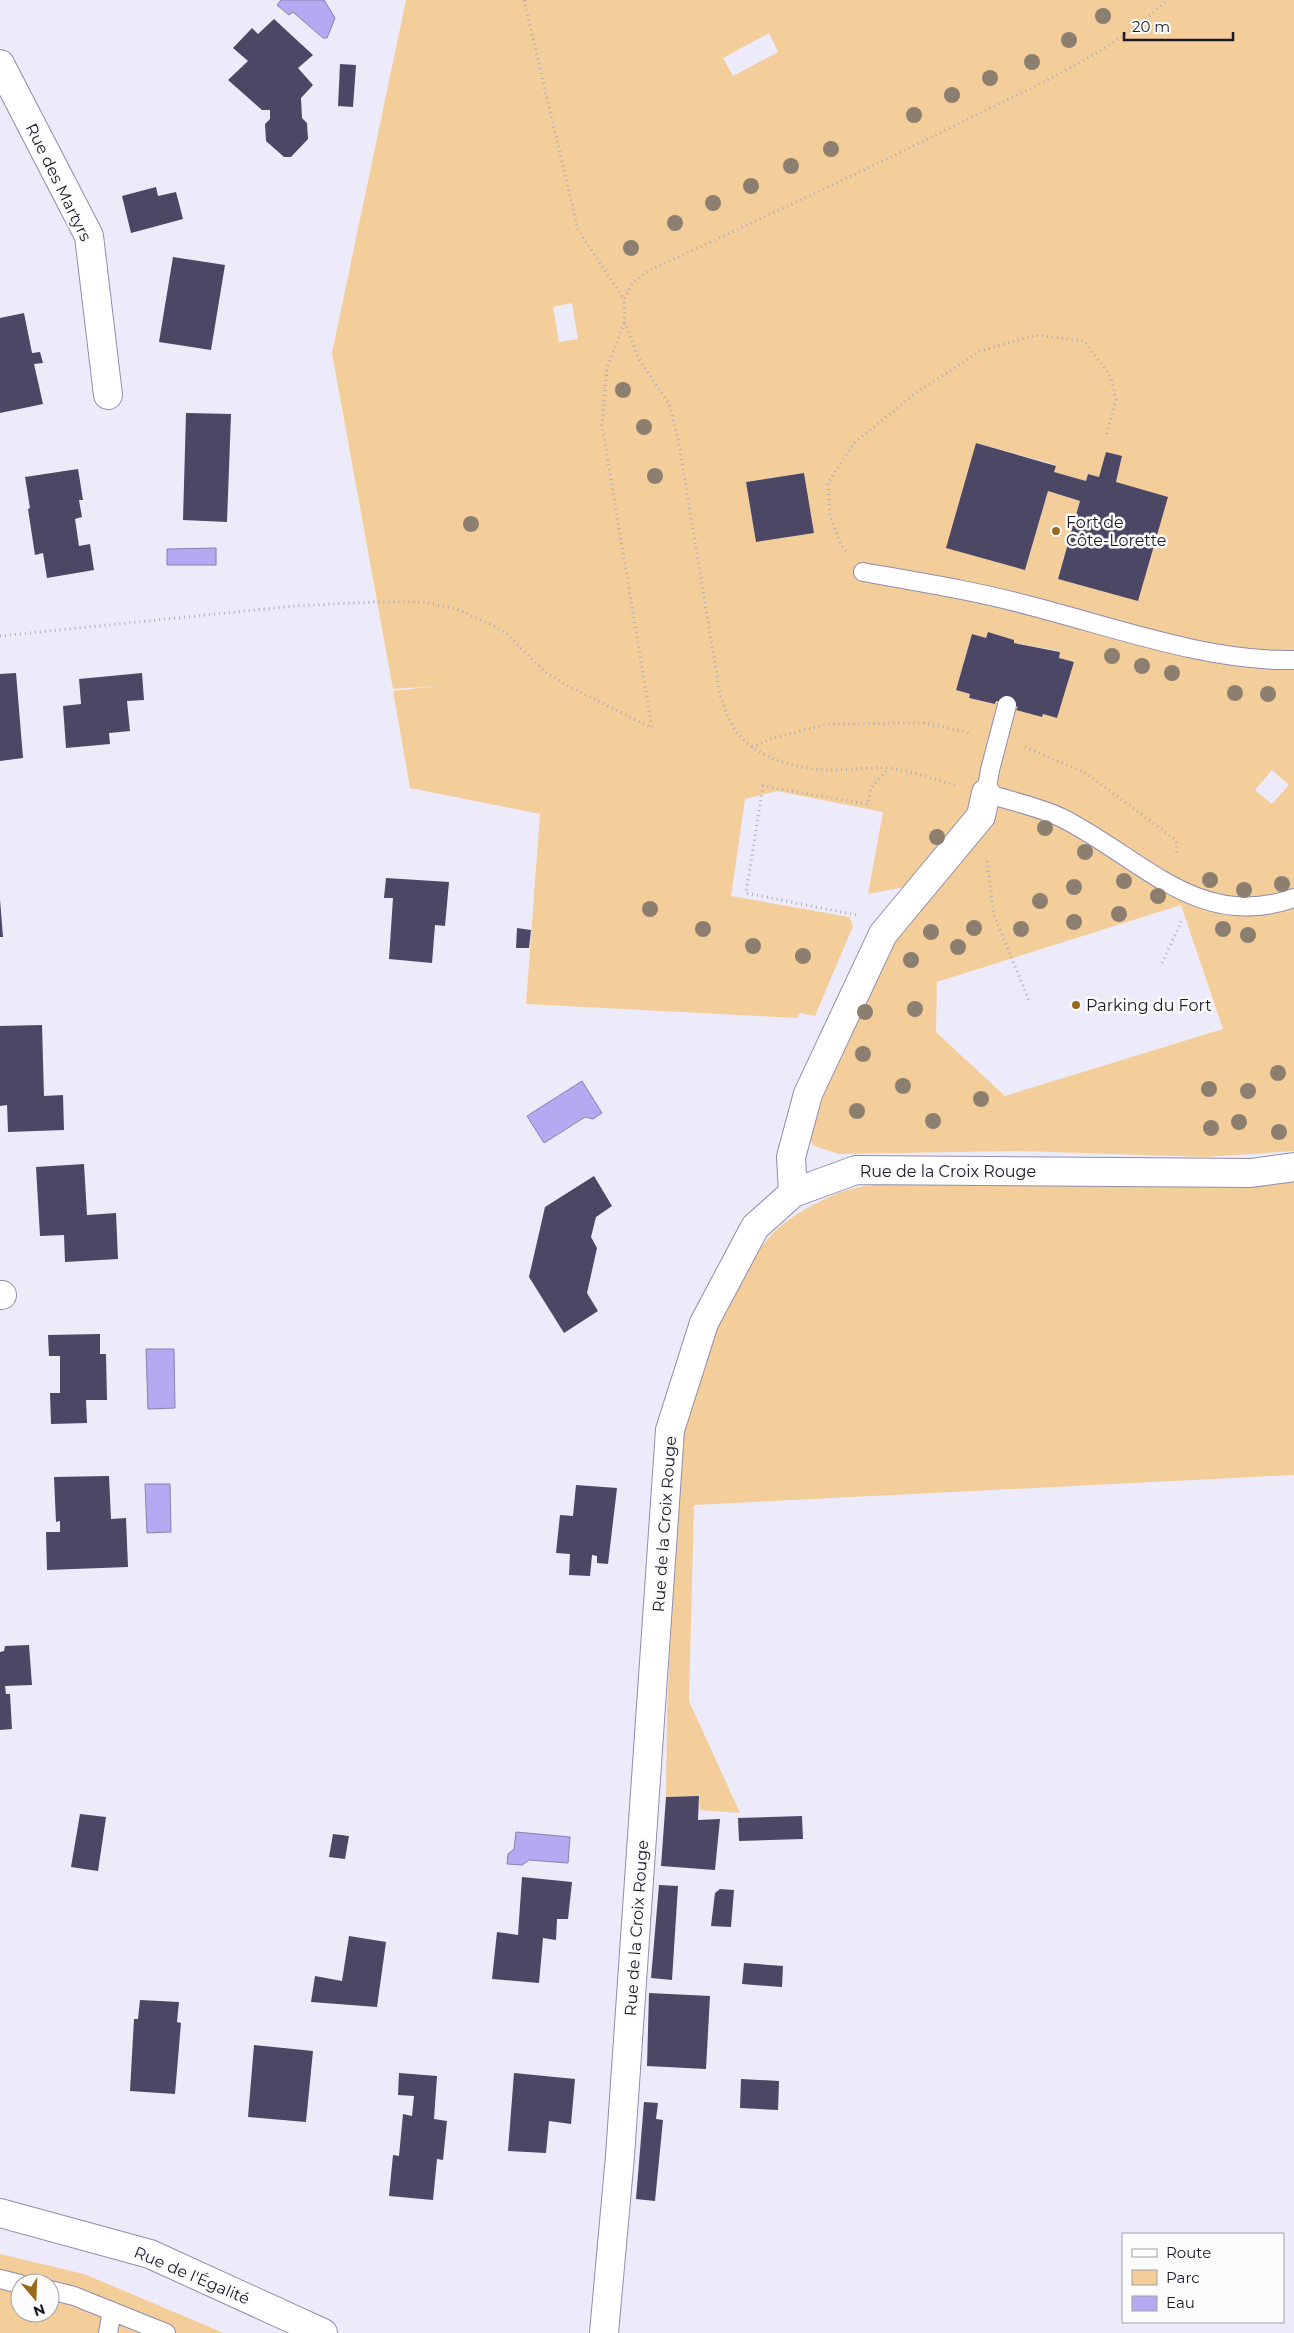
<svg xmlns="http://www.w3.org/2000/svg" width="1294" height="2333" viewBox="0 0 1294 2333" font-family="Montserrat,sans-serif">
  <rect width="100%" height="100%" fill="#edebfa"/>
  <path fill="#f4ce9a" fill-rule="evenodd" d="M406,0H1294V1151L1207,1157L1020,1151L839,1154L814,1146L809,1138L838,1053L910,886L868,894L883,812L777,791L745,799L731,896L849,917L853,926L815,1016L800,1013L797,1018L526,1004L540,814L410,788L393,691L438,686L393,689L332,353ZM769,33L778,52L733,76L723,58ZM572,303L578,339L559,342L553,307ZM976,443L1056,465L1054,472L1086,481L1088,474L1099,477L1122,456L1116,482L1138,600L1058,579L1080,501L1048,491L1025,570ZM804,473L814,532L756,542L746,482ZM988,632L1014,640V643L1060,651L1059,658L1074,662L1057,718L1043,714L1042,717L1017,710L1018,707L996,701L994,704L969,698L970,694L956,690L972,634L986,638ZM1272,770L1289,785L1272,804L1255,790ZM1181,905L1223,1029L1005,1096L936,1032L937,982Z
    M1294,1177V1475L694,1505L689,1701L740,1813L700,1810L699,1796L666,1797L667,1712L679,1458C688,1390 730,1268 783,1224C799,1211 835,1192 855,1188C867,1185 880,1185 893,1183Z
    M0,2254L84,2274L224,2333H0ZM20,2283H50V2313H20Z"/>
  <path fill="#b5aaf2" stroke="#877fb5" d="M281,0H324L335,18L327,38H323L293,12L289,15L277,5Z
    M216,548V565H167V549Z
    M582,1081L602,1113L593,1119L585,1117L544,1143L527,1116Z
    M146,1349H174L175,1408L148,1409Z
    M145,1484H170L171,1532L147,1533Z
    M516,1832L570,1837L568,1863L529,1860L522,1865L507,1864L508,1854L514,1849Z"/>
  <path fill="#4b4764" d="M274,19L313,55L298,68L313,85L301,98L302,118L307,123L308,139L291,157H284L266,141L265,124L270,119V110H262L228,80L248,61L233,48L252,28L258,34Z
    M340,64L356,65L353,107L338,106Z
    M156,187L158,196L176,192L183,219L131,233L122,196Z
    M173,257L225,265L211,350L159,342Z
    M24,313L32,353L40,352L43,363L34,364L43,404L0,413V318Z
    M186,413L231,414L227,522L183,520Z
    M976,443L1056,466L1054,472L1086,481L1088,474L1099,477L1106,452L1122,456L1116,482L1168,497L1138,601L1058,579L1080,501L1048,491L1025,570L946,548Z
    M78,469L83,500H79L82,517L75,519L79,546L90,544L94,570L47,578L43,553L35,555L28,509L30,508L25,477Z
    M804,473L814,533L756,542L746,482Z
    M988,632L1014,640V643L1060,652L1059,658L1074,662L1057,718L1043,714L1042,717L1016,710L1018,707L996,701L995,704L969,698L970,694L956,690L972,634L986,638Z
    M16,673L23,758L0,761V674Z
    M142,673L144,700L127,701L130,731L109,733L110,744L66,748L63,706L81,704L79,679Z
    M386,878L449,882L445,926L435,925L432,963L389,959L393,898H384Z
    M0,899L3,937H0Z
    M517,928L531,930L529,948H516Z
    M42,1025L44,1096L63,1095L64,1130L8,1132L7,1105L0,1106V1026Z
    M84,1164L87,1215L116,1213L118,1259L65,1262L64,1235L40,1236L36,1167Z
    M594,1176L612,1206L596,1217L591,1237L597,1248L587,1293L598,1311L564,1333L529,1277L545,1207Z
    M100,1334V1354H106L107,1400H86L87,1423L51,1424L50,1393H60V1356H49L48,1335Z
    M109,1476L111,1519L126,1518L128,1567L47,1570L46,1532H60V1521L56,1522L54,1477Z
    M576,1485L617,1488L608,1564L597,1563V1556L592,1555L590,1576L569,1575L570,1554L556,1553L560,1515L573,1516Z
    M29,1645L32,1685L5,1686L6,1694H10L12,1729L0,1730V1652L4,1651L5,1646Z
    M699,1796L698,1820L720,1819L715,1870L661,1866L666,1797Z
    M80,1814L106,1817L98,1871L71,1867Z
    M802,1816L803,1839L739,1841L738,1818Z
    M333,1834L349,1836L345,1859L329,1857Z
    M522,1877L572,1882L568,1919H557L556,1940L543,1938L539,1983L492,1979L497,1932L518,1935Z
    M659,1885L678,1886L672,1980L651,1978Z
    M720,1889L734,1890L731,1927L711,1926L715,1893Z
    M349,1936L386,1942L377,2007L311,2002L315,1976L342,1981Z
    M744,1963L783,1966L782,1987L742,1984Z
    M649,1993L710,1996L706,2069L647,2066Z
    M140,2000L179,2002L177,2022L181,2023L175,2094L130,2091L134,2019H138Z
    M254,2045L313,2051L306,2122L248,2117Z
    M399,2073L437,2076L434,2119L447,2121L443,2160L437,2159L433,2200L389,2196L393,2155L399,2156L403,2114L412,2116L414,2096L398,2095Z
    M514,2073L575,2079L571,2124L549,2121L546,2153L508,2151Z
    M741,2079L779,2081L778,2110L740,2108Z
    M644,2102L658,2103L656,2119L663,2120L655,2201L636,2199Z"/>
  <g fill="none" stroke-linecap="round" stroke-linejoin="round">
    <g stroke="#908cad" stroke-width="20">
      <path id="lane" d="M863,572C919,582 976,591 1031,606C1113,627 1209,662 1294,660
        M990,770L986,793C1009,801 1040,807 1062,818C1140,857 1199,932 1294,898
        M0,2279L20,2284
        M50,2290L74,2296L166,2333
        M108,2333L112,2311"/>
    </g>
    <g stroke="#908cad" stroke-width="30">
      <path id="street" d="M0,64L89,236L108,395
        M793,1193L791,1157L808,1094L883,934L981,816L986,793
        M0,1295H2
        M604,2333L620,2156L670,1430L704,1323L755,1227L793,1193L856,1170L1251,1173L1294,1167"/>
    </g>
    <g stroke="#908cad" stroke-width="30">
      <path id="secondary" d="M0,2213L150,2254L323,2333"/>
    </g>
    <path stroke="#adabb9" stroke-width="3" stroke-dasharray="1 4" stroke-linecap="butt" d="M524,0L578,230L624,299
      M624,323L607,368L602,425L652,728
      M846,551L841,545L830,516L828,483L854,443L916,393L980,351L1036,335L1084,341L1111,377L1116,400L1106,437
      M0,636L295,606L373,602H423L457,609L494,626L507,634L545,672L568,686L652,728
      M752,747L770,739L827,724L925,723L971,733
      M1025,747L1086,773L1176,840L1177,855
      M955,785C933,779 910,770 888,768C869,767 849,770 830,770C800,770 760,759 740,736C729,724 725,709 720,694L678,438L669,404L639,359L625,323L624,299L632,284L648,271C756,221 864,171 970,118C1038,84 1112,53 1167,0
      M987,861L994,915L1030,1003
      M856,915L746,893L763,786L868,804L871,788L888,769
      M1162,963L1182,920"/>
    <use href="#lane" stroke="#fff" stroke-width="18"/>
    <use href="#street" stroke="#fff" stroke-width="28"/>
    <use href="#secondary" stroke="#fff" stroke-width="28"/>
    <g stroke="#908cad" stroke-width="20" stroke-linecap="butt">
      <path id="lane-bridge" d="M990,770L1007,705"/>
    </g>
    <use href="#lane-bridge" stroke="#fff" stroke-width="18"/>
  </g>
  <g fill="#8d7f70">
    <circle cx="1103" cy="16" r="8"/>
    <circle cx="1069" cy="40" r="8"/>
    <circle cx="1032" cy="62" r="8"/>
    <circle cx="990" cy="78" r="8"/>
    <circle cx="952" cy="95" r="8"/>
    <circle cx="914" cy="115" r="8"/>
    <circle cx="831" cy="149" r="8"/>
    <circle cx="791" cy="166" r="8"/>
    <circle cx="751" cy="186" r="8"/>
    <circle cx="713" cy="203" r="8"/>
    <circle cx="675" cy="223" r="8"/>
    <circle cx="631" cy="248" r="8"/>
    <circle cx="623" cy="390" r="8"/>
    <circle cx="644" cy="427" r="8"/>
    <circle cx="655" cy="476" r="8"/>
    <circle cx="471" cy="524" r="8"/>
    <circle cx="1112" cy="656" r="8"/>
    <circle cx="1142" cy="666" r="8"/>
    <circle cx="1172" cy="673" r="8"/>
    <circle cx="1235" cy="693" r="8"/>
    <circle cx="1268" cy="694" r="8"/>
    <circle cx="1045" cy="828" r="8"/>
    <circle cx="937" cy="837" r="8"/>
    <circle cx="1085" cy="852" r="8"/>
    <circle cx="1210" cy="880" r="8"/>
    <circle cx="1124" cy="881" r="8"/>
    <circle cx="1282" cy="884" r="8"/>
    <circle cx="1074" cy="887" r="8"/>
    <circle cx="1244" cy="890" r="8"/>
    <circle cx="1158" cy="896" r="8"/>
    <circle cx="1040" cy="901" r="8"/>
    <circle cx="650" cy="909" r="8"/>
    <circle cx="1119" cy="914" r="8"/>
    <circle cx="1074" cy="922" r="8"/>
    <circle cx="974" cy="928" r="8"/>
    <circle cx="703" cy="929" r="8"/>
    <circle cx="1021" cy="929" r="8"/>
    <circle cx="1223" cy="929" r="8"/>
    <circle cx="931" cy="932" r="8"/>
    <circle cx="1248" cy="935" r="8"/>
    <circle cx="753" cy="946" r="8"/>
    <circle cx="958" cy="947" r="8"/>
    <circle cx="803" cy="956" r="8"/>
    <circle cx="911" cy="960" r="8"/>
    <circle cx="915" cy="1009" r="8"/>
    <circle cx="865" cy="1012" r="8"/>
    <circle cx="863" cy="1054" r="8"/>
    <circle cx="1278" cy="1073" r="8"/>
    <circle cx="903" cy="1086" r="8"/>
    <circle cx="1209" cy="1089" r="8"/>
    <circle cx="1248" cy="1091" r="8"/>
    <circle cx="981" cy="1099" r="8"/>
    <circle cx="857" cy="1111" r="8"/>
    <circle cx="933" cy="1121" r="8"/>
    <circle cx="1239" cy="1122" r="8"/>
    <circle cx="1211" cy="1128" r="8"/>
    <circle cx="1279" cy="1132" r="8"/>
  </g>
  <g fill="#996a1b" stroke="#fbfbfb" stroke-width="2">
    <circle cx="1056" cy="531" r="5"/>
    <circle cx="1076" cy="1005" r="5"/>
  </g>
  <g text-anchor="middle" stroke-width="5" stroke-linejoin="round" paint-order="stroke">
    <g font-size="16" fill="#1c1a27" stroke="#fbfbfb">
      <text transform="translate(59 182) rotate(64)" y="6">Rue des Martyrs</text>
      <text x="948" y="1177">Rue de la Croix Rouge</text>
      <text transform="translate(664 1524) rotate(-86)" y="6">Rue de la Croix Rouge</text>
      <text transform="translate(636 1928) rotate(-86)" y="6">Rue de la Croix Rouge</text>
      <text transform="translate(192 2275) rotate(23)" y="6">Rue de l'Égalité</text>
    </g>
    <g font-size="16" fill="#1c1a27" stroke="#fbfbfb" text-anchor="start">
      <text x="1066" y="528">Fort de<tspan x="1066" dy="18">Côte-Lorette</tspan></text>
      <text x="1086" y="1011">Parking du Fort</text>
    </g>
  </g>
  <rect x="1122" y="2233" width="162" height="90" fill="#fbfbfb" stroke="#a2a1a6"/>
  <rect x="1132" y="2249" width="25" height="8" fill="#ffffff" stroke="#a2a1a6"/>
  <text x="1166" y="2258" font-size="15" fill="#1c1a27">Route</text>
  <rect x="1132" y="2270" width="25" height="15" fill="#f4ce9a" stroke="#a2a1a6"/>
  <text x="1166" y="2283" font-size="15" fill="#1c1a27">Parc</text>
  <rect x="1132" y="2296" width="25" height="15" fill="#b5aaf2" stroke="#a2a1a6"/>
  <text x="1166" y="2308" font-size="15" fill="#1c1a27">Eau</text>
  <g transform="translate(35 2298) rotate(161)"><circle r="24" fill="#fbfbfb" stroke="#a2a1a6"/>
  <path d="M0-4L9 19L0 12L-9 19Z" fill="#996a1b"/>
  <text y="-8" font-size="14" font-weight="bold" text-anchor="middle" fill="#1c1a27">N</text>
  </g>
  <path d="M1124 32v8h109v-8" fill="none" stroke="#1c1a27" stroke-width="2.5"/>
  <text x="1132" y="32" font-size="15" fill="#1c1a27" stroke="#fbfbfb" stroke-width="4" paint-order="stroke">20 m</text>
</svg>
